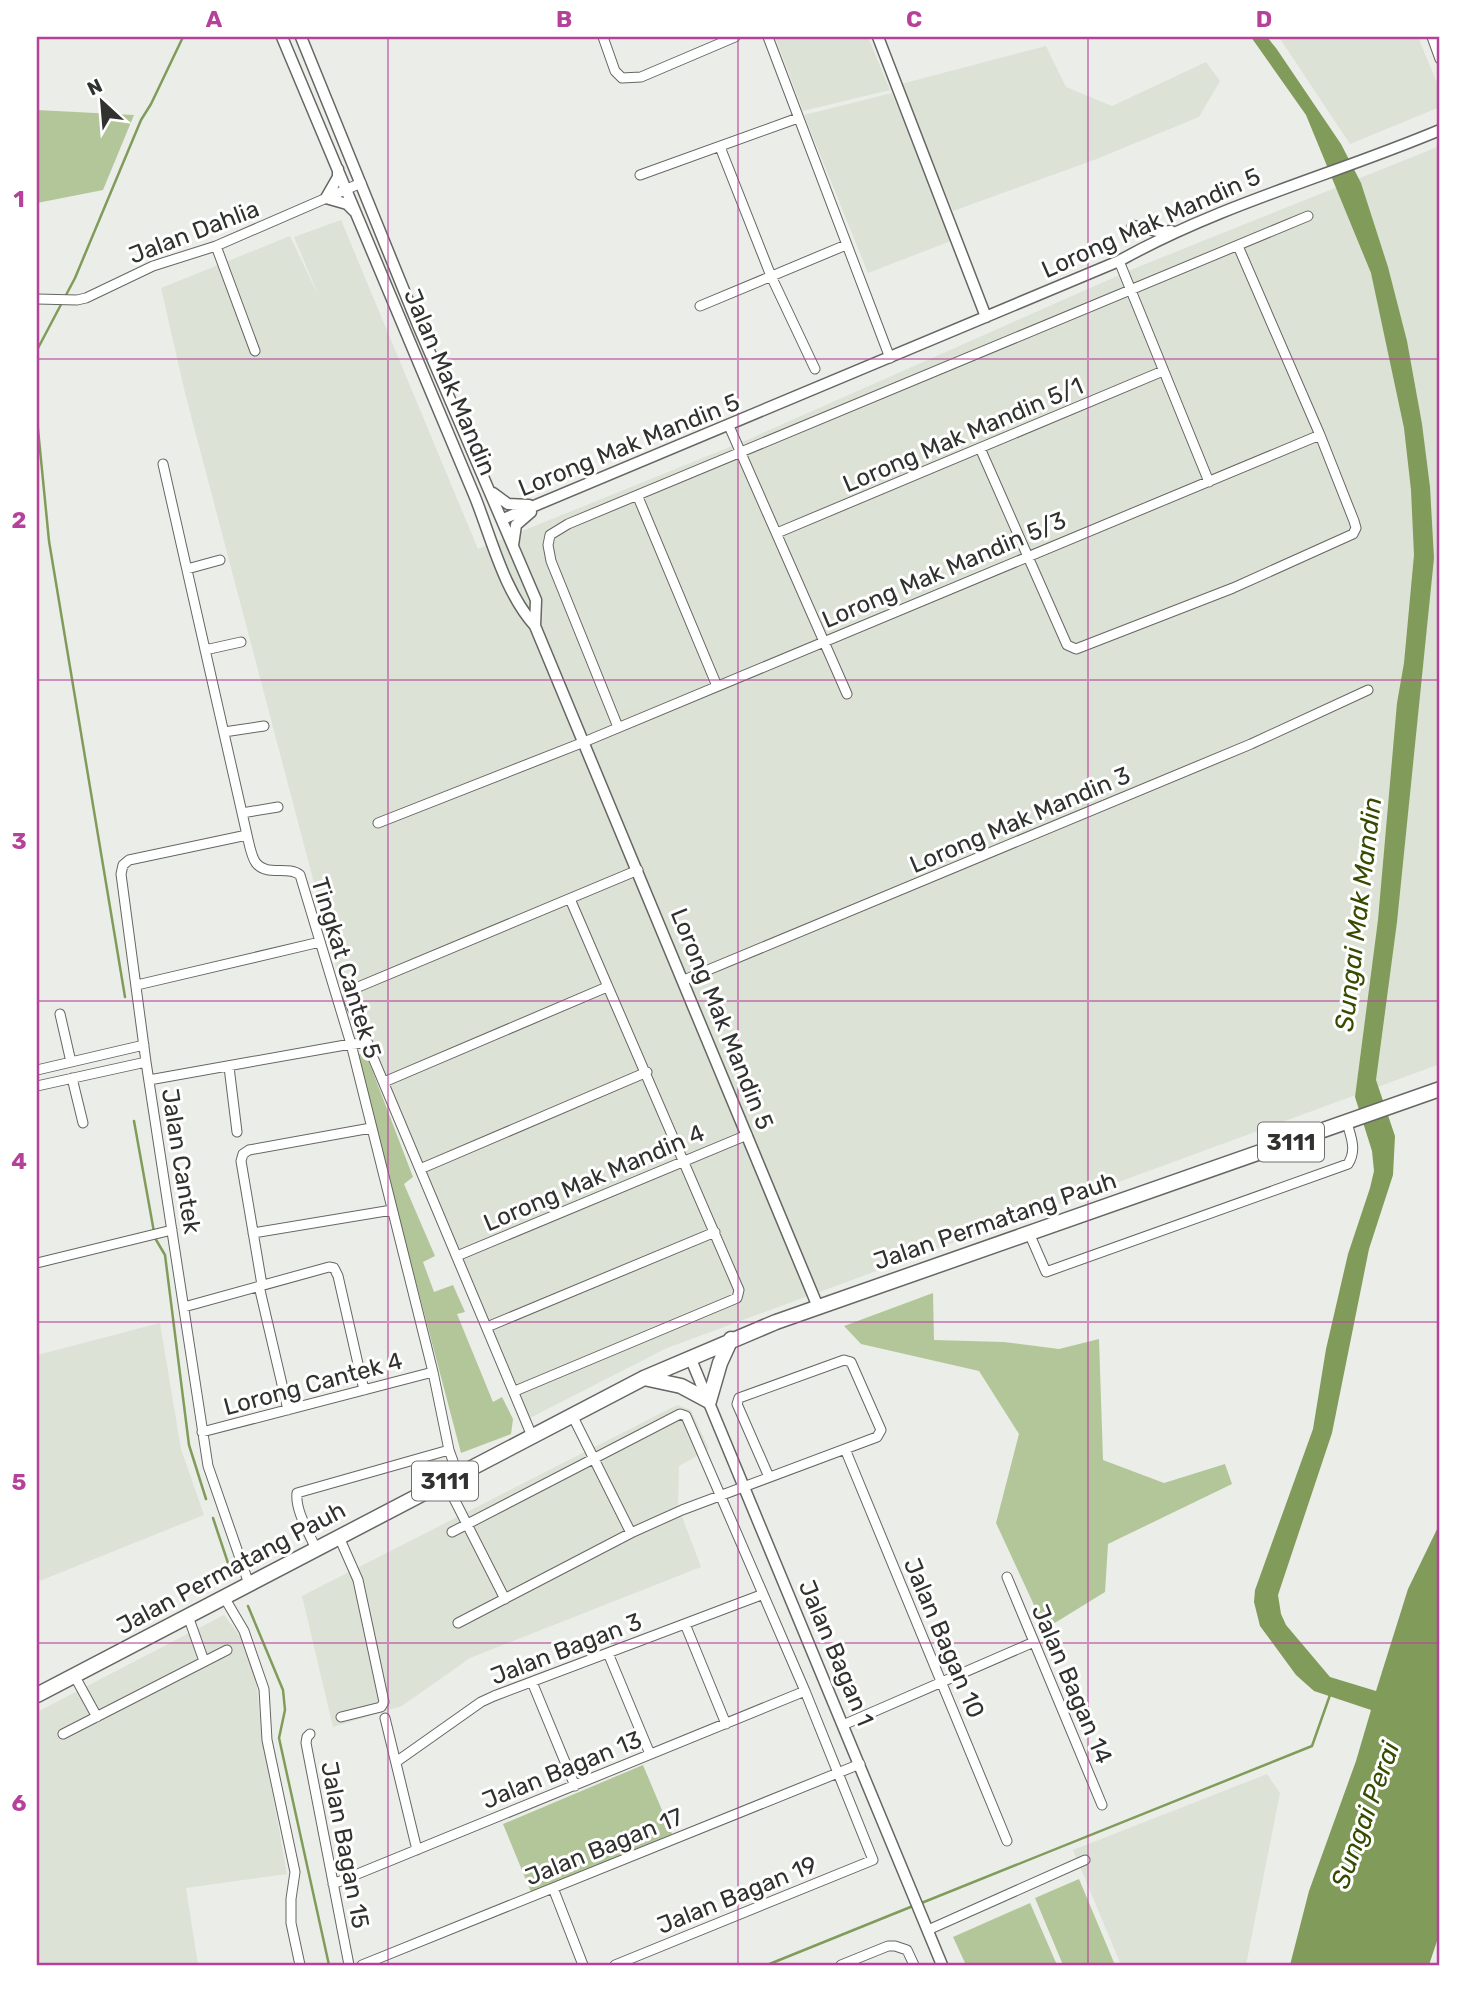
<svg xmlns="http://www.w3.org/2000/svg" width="1477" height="2002" viewBox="0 0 1477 2002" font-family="Rubik,sans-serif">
  <rect width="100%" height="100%" fill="#ebeee8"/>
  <path fill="#dce2d6" d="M775,37H868L890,90L803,111Z
    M1279,37H1418L1440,90V107L1350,144Z
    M1046,46L1066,87L1112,106L1206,62L1220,81L1199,117L1094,160L953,211L901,84Z
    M892,93L951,241L868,273L804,115Z
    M1440,146V1064L667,1348L526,1420L344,997L185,393L161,288L290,236L320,299L294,237L341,220L478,549L747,440L1133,269Z
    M160,1323L181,1449L204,1515L37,1582V1355Z
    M677,1405L691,1410L709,1449L679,1466L678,1506L701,1567L470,1658L402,1706L333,1727L302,1596Z
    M224,1615L243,1640L255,1670L262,1735L287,1874L186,1888L198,1965H37V1712Z
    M1267,1774L1280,1793L1246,1965H1121L1073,1850Z"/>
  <path fill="#b3c699" d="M37,110L134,115L103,190L37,203Z
    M356,1054H366L413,1177L404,1184L435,1256L423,1262L434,1292L453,1285L465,1312L457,1314L493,1402L502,1397L513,1419L511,1434L461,1453Z
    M933,1293L934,1340L1004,1342L1059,1349L1099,1339L1103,1460L1164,1483L1225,1464L1232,1484L1108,1544L1105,1592L1045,1629L996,1523L1019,1434L979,1371L861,1344L844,1326Z
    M643,1765L672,1834L531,1892L503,1824Z
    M1079,1879L1115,1965H1063L1035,1898Z
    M1030,1903L1057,1965H966L953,1937Z"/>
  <path fill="#819b5a" d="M1251,37H1267L1276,48L1341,144L1361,183L1388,267L1407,341L1422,424L1430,487L1434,558L1397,922L1376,1080L1395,1136L1393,1175L1369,1249L1332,1433L1278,1595L1281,1614L1286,1625L1330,1677L1376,1691L1408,1589L1440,1523V1932L1429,1965H1290L1309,1891L1356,1761L1371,1710L1314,1691L1296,1675L1260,1626L1254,1602L1255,1590L1313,1429L1326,1349L1348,1254L1370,1188L1374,1171L1372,1151L1355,1097L1378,920L1397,703L1404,663L1414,555L1411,490L1404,428L1371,273L1306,115Z"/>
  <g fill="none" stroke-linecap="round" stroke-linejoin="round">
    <path stroke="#819b5a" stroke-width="2.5" d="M37,350L75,278L141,120L151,104L183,37
      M37,419L49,541L125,997
      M134,1121L154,1232
      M155,1238L165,1255L189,1445L206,1499
      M213,1518L232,1575
      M248,1606L283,1690L285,1710L279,1738L329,1965
      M919,1904L1312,1746L1330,1695
      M767,1965L913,1906"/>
    <g stroke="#656762" stroke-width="11">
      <path id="minor" d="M603,37L615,71L622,78L641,77L735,37
        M768,37L890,358
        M1432,37L1440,59
        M720,147L771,276L815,369
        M640,175L798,118
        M216,246L255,351
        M1119,261L1209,482
        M37,299L77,300L86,298L153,266L216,246L361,183
        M700,306L846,245
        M729,426L847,694
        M980,448L1067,645L1076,649L1233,588L1353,534L1356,528L1354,521L1320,435L1238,246
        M163,464L247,835C249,843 251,856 256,863C267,877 288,865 300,875L351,1044L433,1372L449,1450L458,1475
        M638,497L717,686
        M777,533L1163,371
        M187,569L220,560
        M205,650L241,642
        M618,727L551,561L548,545L550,535L568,524L1308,216
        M224,732L264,726
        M242,813L278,807
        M378,823L584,742L1320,435
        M247,835L129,860L123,865L121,874L146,1062L208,1466L249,1584
        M684,980L1251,744L1368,690
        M137,985L320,942
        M60,1014L71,1062
        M229,1067L237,1132
        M37,1070L144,1045
        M72,1078L83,1123
        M149,1080L351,1044L368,1043
        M384,1082L607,987
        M37,1086L146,1062
        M420,1169L647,1072
        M253,1233L392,1210
        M1029,1233L1046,1272L1348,1164C1357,1150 1351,1137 1347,1123
        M457,1256L747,1135
        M37,1263L172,1230
        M262,1285L241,1161L243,1154L249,1150L371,1128
        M259,1286L288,1410
        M184,1307L329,1267L334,1268L338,1276L364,1390
        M487,1327L715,1232
        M515,1391L737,1298L739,1290L570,899
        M572,1415L631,1533
        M202,1432L433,1372
        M532,1436L348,998L351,990L638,870
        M845,1449L1007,1841
        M445,1481L505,1599
        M452,1532L680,1414L686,1416L805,1691L873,1860L615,1965
        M339,1537L358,1580L384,1702L381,1707L341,1717
        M316,1549C309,1533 295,1510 297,1493L449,1450
        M1007,1577L1102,1805
        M224,1597L244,1631L264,1689L267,1740L295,1872L291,1899V1923L300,1965
        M188,1616L204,1661
        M458,1623L631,1533L682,1510L877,1437L881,1430L851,1362L844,1360L739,1398L737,1404L769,1477
        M685,1624L726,1724
        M608,1653L650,1754
        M74,1675L97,1717
        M532,1682L575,1786
        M385,1718L417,1850
        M843,1725L1034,1642
        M63,1734L227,1650
        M310,1734L307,1737L306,1743L349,1965
        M396,1762L481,1702L494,1696L761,1595
        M333,1884L805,1691
        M553,1888L583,1965
        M928,1930L1085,1860
        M362,1965L860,1764
        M841,1965L888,1946H895L907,1950L914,1965"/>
    </g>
    <g stroke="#656762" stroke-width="13">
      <path id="tertiary" d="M282,37L475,497C492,540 504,591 535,626
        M301,37L418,325L536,600L535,626L818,1307
        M878,37L986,317
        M338,169V177L326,198L347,204L354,211
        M1133,226L1163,232L1171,231
        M493,493L508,504L529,505
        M503,519L1119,261C1221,204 1333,175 1440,130
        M513,545L516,525L531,512
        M690,1357L942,1965"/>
    </g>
    <g stroke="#656762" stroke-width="17">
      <path id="primary" d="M644,1378L681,1386L709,1401L720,1363L731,1339
        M37,1695L644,1378L776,1322L1440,1089"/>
    </g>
    <use href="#minor" stroke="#fff" stroke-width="9"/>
    <use href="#tertiary" stroke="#fff" stroke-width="10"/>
    <use href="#primary" stroke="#fff" stroke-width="14"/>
  </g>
  <path fill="none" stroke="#b64199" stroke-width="2" stroke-opacity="0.55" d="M388,37V1965M738,37V1965M1088,37V1965M37,359H1440M37,680H1440M37,1001H1440M37,1322H1440M37,1643H1440"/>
  <g text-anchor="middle" stroke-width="6" stroke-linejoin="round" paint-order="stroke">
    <g fill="#fff" stroke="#6f706e" stroke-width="2">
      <rect x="1258" y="1122.5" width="66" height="39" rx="5"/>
      <rect x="412" y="1461.5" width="66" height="39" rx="5"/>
    </g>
    <g font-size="23" font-weight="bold" fill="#313230">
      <text x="1291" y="1150">3111</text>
      <text x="445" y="1489">3111</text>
    </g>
    <g font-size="24" fill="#313230" stroke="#fff">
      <text transform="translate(1151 223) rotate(-24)" y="8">Lorong Mak Mandin 5</text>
      <text transform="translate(194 232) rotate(-21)" y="8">Jalan Dahlia</text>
      <text transform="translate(450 382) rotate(67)" y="8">Jalan Mak Mandin</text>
      <text transform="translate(963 435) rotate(-23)" y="8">Lorong Mak Mandin 5/1</text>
      <text transform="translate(629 445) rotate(-22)" y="8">Lorong Mak Mandin 5</text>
      <text transform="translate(944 570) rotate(-23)" y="8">Lorong Mak Mandin 5/3</text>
      <text transform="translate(1020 820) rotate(-23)" y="8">Lorong Mak Mandin 3</text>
      <text transform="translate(346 968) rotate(73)" y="8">Tingkat Cantek 5</text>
      <text transform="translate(722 1019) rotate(68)" y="8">Lorong Mak Mandin 5</text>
      <text transform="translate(181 1161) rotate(81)" y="8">Jalan Cantek</text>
      <text transform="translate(594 1178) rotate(-23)" y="8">Lorong Mak Mandin 4</text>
      <text transform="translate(995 1221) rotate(-19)" y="8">Jalan Permatang Pauh</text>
      <text transform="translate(313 1384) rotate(-15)" y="8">Lorong Cantek 4</text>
      <text transform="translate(231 1568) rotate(-28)" y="8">Jalan Permatang Pauh</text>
      <text transform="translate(944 1638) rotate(67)" y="8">Jalan Bagan 10</text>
      <text transform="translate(566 1649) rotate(-21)" y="8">Jalan Bagan 3</text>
      <text transform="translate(836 1653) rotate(67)" y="8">Jalan Bagan 1</text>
      <text transform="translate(1072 1684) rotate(67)" y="8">Jalan Bagan 14</text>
      <text transform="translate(562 1770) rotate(-22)" y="8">Jalan Bagan 13</text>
      <text transform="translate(345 1845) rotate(79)" y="8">Jalan Bagan 15</text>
      <text transform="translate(604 1847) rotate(-22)" y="8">Jalan Bagan 17</text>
      <text transform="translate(737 1895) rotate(-22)" y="8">Jalan Bagan 19</text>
    </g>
    <g font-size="26" font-style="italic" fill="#354c00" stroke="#fff">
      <text transform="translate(1358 914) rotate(-83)" y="9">Sungai Mak Mandin</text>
      <text transform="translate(1365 1815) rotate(-70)" y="9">Sungai Perai</text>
    </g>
  </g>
  <rect width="1477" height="2002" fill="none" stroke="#ffffff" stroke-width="77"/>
  <g transform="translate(102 102) rotate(334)" stroke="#ffffff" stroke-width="5" paint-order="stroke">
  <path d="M0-5L12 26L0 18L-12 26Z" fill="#313230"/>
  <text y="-10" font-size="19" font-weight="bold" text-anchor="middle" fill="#313230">N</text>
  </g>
  <rect x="38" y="38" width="1400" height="1926" fill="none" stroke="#b64199" stroke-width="2.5"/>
  <g font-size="23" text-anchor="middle" font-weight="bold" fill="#b64199">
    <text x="214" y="27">A</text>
    <text x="564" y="27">B</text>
    <text x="914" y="27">C</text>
    <text x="1264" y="27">D</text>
    <text x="19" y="207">1</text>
    <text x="19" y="528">2</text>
    <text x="19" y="849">3</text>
    <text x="19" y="1169">4</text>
    <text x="19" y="1490">5</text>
    <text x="19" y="1811">6</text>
  </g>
</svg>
